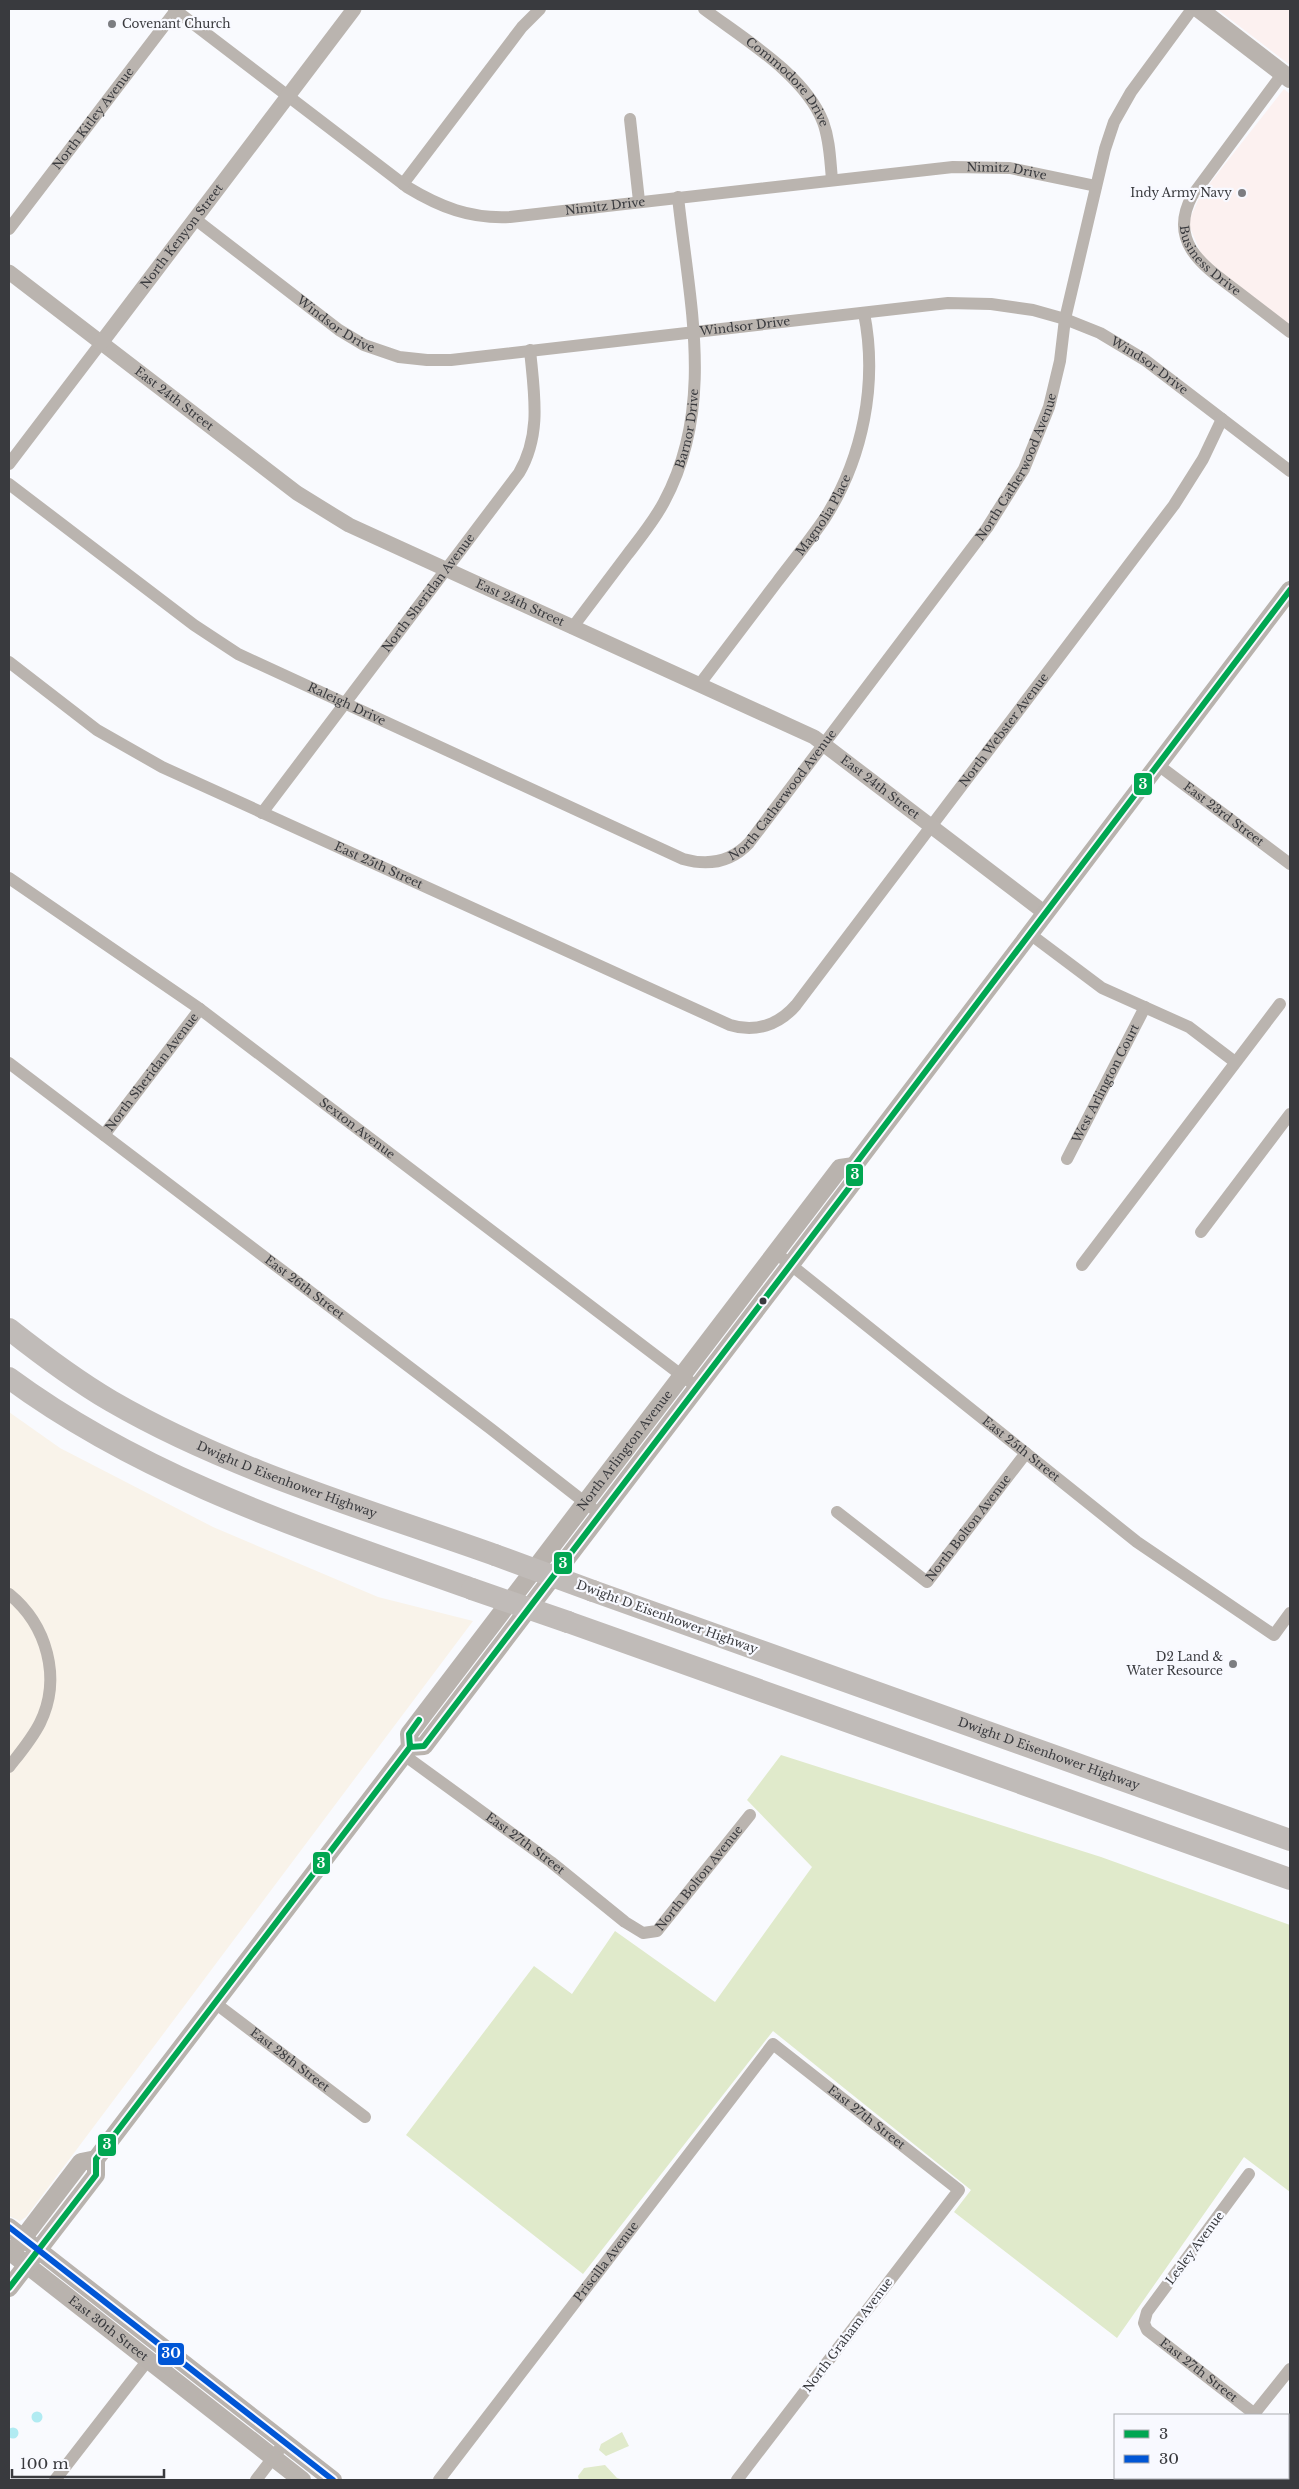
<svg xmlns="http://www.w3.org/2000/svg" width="1299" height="2489" viewBox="0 0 1299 2489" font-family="'Libre Baskerville',serif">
  <rect width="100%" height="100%" fill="#f9fafe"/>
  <path fill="#fcf1f0" d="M1217,9H1290V65Z
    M1284,89L1290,94V325L1203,258L1188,223L1200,196Z"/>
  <path fill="#f9f3ea" d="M9,1412L60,1448L213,1527L378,1597L473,1621L26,2217L20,2221L9,2216Z"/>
  <path fill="#e0eacb" d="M781,1755L1101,1857L1290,1925V2192L1244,2157L1117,2338L954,2212L971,2190L773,2031L583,2274L406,2135L534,1966L572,1994L615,1931L715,2002L812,1867L747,1800Z
    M622,2432L629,2446L606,2456L599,2450L601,2444Z
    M605,2465L617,2478L624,2480H579L578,2476L584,2468Z"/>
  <path fill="#b1ebf2" d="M31.5 2417a5.5 5.5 0 1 1 11 0a5.5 5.5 0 1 1-11 0Z
    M7.5 2433a5.5 5.5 0 1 1 11 0a5.5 5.5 0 1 1-11 0Z"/>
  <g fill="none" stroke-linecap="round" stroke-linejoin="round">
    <g stroke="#bab4af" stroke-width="12">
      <path id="s1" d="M174,9L407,187C440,207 470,219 510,217L953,167L1010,168L1096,186"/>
      <path id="s2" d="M704,9C744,39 805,75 823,122C830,141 830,160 832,179"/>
      <path id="s3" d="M1283,73L1192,196C1167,243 1205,267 1238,292C1255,305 1273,319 1290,332"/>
      <path d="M630,119L639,201"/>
      <path d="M403,184L522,27L540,9"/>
      <path id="s4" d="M195,219L339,330L364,345L399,357L427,360H451L948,303L991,304L1033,310L1065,319L1100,333L1145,360L1290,471"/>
      <path id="s5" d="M9,229L177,9"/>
      <path d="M9,464L101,343"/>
      <path id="s6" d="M9,484L194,625L238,654L683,859C708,866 731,862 749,843L987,528L1024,469L1049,407L1060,361L1065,319L1105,149L1114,122L1131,92L1192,9"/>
      <path id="s7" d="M572,628C590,604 609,579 627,555C640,538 654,521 664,502C716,406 689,301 678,197"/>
      <path id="s8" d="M9,662L97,730L162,767L730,1025C755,1033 779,1025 796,1005L1174,505L1203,459L1222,419"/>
      <path id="s9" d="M699,685C725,651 751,616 777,582C793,561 810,540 825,518C863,458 878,383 864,313"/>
      <path id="s10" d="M1158,765L1290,864"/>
      <path id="s11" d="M262,813L519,473C542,434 534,393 530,350"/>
      <path id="s12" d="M9,878L200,1009L697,1387"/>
      <path d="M1030,934L1102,988L1189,1027L1235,1062"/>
      <path id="s13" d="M9,1063L491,1429L592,1508"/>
      <path id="s14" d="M104,1135L200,1009"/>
      <path id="s15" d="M1067,1159L1145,1007"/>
      <path d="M1201,1232L1290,1114"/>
      <path id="s16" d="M776,1253L1137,1542L1274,1635L1290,1613"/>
      <path d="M1082,1265L1280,1004"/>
      <path id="s17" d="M837,1512L927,1582L1026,1453"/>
      <path d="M9,1594C47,1625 62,1678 40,1723C32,1739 20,1753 9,1767"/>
      <path id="s18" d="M404,1755L551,1862L625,1922L643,1933L657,1931L750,1815"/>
      <path id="s19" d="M215,2003L365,2117"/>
      <path id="s20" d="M1249,2174L1147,2312L1144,2323L1147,2330L1256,2415"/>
      <path d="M1254,2414L1290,2369"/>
      <path d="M1288,2439L1290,2441"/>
      <path d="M55,2480L148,2360"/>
      <path d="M256,2480L285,2442"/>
      <path id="s21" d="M439,2480L773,2044L959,2190L737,2480"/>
    </g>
    <g stroke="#bab4af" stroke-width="15">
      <path id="s22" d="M9,272L297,493L349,525L814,737L1045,913"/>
      <path id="s23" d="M101,343L354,9"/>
    </g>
    <g stroke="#b9b3ae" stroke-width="18">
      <path d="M1199,9L1290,79"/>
      <path d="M410,1747L424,1746L798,1255L855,1180L854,1166L1290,590"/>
      <path d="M9,2227L333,2480"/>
      <path d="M17,2246L81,2162L96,2159"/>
      <path id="s24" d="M9,2251L302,2480"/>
      <path id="s25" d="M9,2288L96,2175V2159L410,1747L409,1734L840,1168L854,1166"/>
    </g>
    <g stroke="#c0bbb8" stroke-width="22">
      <path id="s26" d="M9,1329C42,1355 75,1380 111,1401C230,1470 366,1509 495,1555"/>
      <path d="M9,1378C149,1481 310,1531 472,1589"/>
      <path id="s27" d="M593,1591L1290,1840"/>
      <path d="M568,1622L1290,1879"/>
    </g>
    <path stroke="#c0bbb8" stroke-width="22" d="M495,1555L593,1591
      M472,1589L568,1622"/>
    <g stroke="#f8f9ff" stroke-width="10">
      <path id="bus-1" d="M410,1747L424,1746L798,1255L855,1180L854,1166L1290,590
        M9,2288L96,2175V2159L410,1747L409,1734L419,1720"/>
    </g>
    <g stroke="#f8f9ff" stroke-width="10">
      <path id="bus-2" d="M9,2227L333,2480"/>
    </g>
    <use href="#bus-1" stroke="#00a651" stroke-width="6"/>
    <use href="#bus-2" stroke="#0056d6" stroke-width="6"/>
  </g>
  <g fill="#7c7d81" stroke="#f8f9ff" stroke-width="2">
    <circle cx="112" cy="24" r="5"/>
    <circle cx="1242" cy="193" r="5"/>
    <circle cx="1233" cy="1664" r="5"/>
  </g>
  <circle fill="#393a3e" stroke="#f8f9ff" stroke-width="2" cx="763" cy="1301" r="4.5"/>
  <g text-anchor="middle" stroke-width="4.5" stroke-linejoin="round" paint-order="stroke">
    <g font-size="12" fill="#393a3e" stroke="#f8f9ff" text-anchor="end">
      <text x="122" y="28" text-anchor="start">Covenant Church</text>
      <text x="1232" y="197">Indy Army Navy</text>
      <text x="1223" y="1661">D2 Land &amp;<tspan x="1223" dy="14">Water Resource</tspan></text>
    </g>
    <g font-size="12" fill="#393a3e" stroke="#f8f9ff">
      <text dy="4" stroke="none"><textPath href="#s2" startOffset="112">Commodore Drive</textPath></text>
      <text dy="4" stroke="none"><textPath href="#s5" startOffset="139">North Kitley Avenue</textPath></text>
      <text dy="4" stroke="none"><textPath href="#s1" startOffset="902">Nimitz Drive</textPath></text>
      <text dy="4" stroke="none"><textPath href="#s1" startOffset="498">Nimitz Drive</textPath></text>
      <text dy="4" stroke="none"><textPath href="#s23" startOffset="134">North Kenyon Street</textPath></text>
      <text dy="4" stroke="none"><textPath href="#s3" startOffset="229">Business Drive</textPath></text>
      <text dy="4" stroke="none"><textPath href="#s4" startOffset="176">Windsor Drive</textPath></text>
      <text dy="4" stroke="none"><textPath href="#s4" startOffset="596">Windsor Drive</textPath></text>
      <text dy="4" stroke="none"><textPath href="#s4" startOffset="1016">Windsor Drive</textPath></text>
      <text dy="4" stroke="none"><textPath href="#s22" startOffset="208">East 24th Street</textPath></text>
      <text dy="4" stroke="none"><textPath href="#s7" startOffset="234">Barnor Drive</textPath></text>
      <text dy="4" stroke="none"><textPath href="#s6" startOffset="1310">North Catherwood Avenue</textPath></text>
      <text dy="4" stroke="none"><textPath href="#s9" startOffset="211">Magnolia Place</textPath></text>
      <text dy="4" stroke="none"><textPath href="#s11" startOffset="276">North Sheridan Avenue</textPath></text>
      <text dy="4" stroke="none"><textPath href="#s22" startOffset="612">East 24th Street</textPath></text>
      <text dy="4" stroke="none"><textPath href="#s6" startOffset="405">Raleigh Drive</textPath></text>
      <text dy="4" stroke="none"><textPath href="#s8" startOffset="1228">North Webster Avenue</textPath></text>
      <text dy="4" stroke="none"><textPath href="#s22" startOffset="1018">East 24th Street</textPath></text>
      <text dy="4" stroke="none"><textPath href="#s6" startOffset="905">North Catherwood Avenue</textPath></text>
      <text dy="4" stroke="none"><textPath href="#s10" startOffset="82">East 23rd Street</textPath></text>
      <text dy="4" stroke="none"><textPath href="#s8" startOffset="424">East 25th Street</textPath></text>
      <text dy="4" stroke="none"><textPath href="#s14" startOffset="79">North Sheridan Avenue</textPath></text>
      <text dy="4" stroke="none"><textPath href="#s15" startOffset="85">West Arlington Court</textPath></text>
      <text dy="4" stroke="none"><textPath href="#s12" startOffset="429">Sexton Avenue</textPath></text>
      <text dy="4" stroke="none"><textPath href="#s13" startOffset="371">East 26th Street</textPath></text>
      <text dy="4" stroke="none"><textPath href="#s16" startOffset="314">East 25th Street</textPath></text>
      <text dy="4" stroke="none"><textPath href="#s25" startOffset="1046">North Arlington Avenue</textPath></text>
      <text dy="4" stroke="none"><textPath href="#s26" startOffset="318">Dwight D Eisenhower Highway</textPath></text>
      <text dy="4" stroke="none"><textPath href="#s17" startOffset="182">North Bolton Avenue</textPath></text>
      <text transform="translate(667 1617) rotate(20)" y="4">Dwight D Eisenhower Highway</text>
      <text dy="4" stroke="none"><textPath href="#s27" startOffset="484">Dwight D Eisenhower Highway</textPath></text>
      <text dy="4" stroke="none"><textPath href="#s18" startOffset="150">East 27th Street</textPath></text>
      <text dy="4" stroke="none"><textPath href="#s18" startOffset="380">North Bolton Avenue</textPath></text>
      <text dy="4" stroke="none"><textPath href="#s19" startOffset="94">East 28th Street</textPath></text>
      <text dy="4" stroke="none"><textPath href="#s21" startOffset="668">East 27th Street</textPath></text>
      <text transform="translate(1195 2248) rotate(-53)" y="4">Lesley Avenue</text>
      <text dy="4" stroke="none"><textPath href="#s21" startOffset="275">Priscilla Avenue</textPath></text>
      <text dy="4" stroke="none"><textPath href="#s24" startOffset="126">East 30th Street</textPath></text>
      <text transform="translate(848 2335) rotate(-53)" y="4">North Graham Avenue</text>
      <text dy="4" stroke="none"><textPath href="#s20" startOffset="256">East 27th Street</textPath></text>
    </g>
  </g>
  <g stroke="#f8f9ff" stroke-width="2">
    <rect x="1133" y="772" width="20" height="24" rx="5" fill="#00a651"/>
    <rect x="845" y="1163" width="19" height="24" rx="5" fill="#00a651"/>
    <rect x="553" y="1551" width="20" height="24" rx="5" fill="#00a651"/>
    <rect x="312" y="1851" width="19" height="24" rx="5" fill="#00a651"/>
    <rect x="97" y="2133" width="20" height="24" rx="5" fill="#00a651"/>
    <rect x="157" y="2342" width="28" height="24" rx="5" fill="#0056d6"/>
  </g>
  <g font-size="14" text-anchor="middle" font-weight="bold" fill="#fff">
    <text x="1143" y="789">3</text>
    <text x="855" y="1179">3</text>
    <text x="563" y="1568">3</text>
    <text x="321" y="1868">3</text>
    <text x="107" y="2149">3</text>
    <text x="171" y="2358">30</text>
  </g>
  <rect width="1299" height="2489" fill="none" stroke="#393a3e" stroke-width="20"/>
  <rect x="1114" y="2414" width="175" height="65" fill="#f8f9ff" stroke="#acadb2"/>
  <rect x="1124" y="2430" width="25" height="8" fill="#00a651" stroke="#acadb2"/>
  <text x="1159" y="2439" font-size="15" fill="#393a3e">3</text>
  <rect x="1124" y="2455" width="25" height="8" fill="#0056d6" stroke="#acadb2"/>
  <text x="1159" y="2464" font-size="15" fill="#393a3e">30</text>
  <path d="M12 2469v8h152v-8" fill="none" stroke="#393a3e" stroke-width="2.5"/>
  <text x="20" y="2469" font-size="15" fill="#393a3e" stroke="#f8f9ff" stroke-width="4" paint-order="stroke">100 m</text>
</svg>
